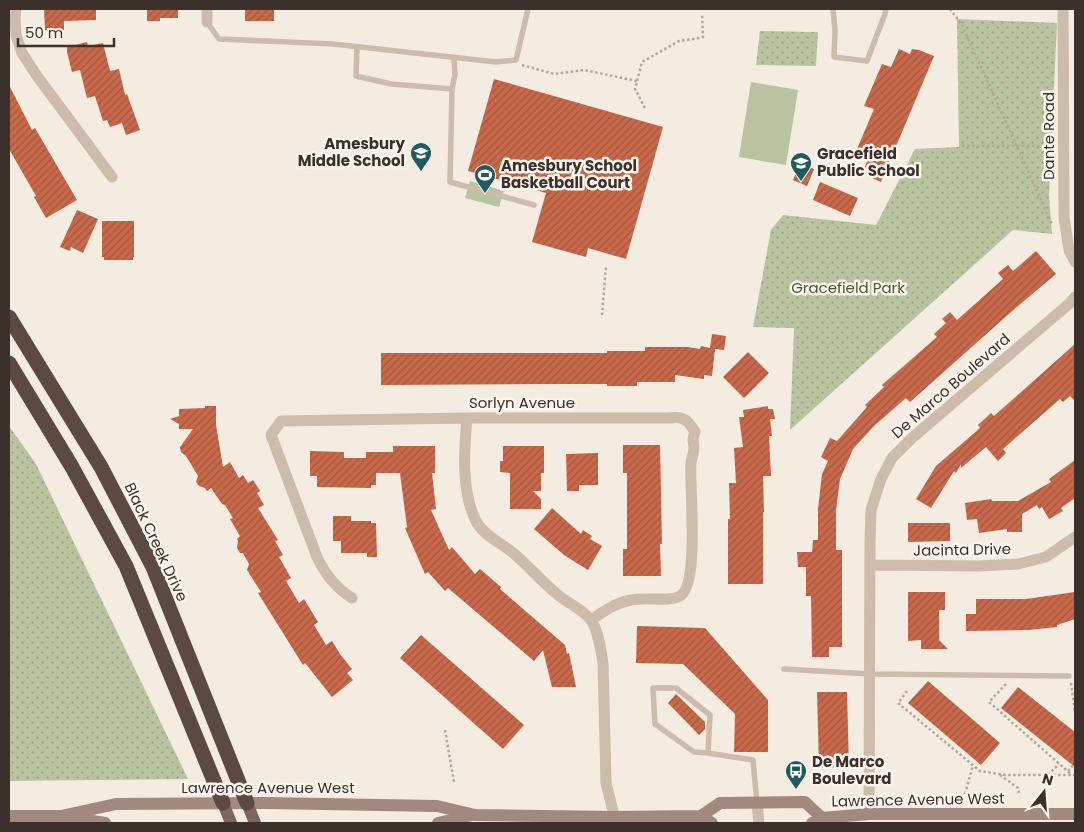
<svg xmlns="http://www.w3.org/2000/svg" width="1084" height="832" viewBox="0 0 1084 832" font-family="Poppins,sans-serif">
  <defs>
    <pattern id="green-dots" width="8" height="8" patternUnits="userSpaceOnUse" patternTransform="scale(1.25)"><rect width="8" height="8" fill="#b8c4a0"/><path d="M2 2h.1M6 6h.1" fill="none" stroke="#97a083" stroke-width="1.8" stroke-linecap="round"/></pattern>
    <pattern id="building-hatch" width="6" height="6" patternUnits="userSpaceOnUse" patternTransform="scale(1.25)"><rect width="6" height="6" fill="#c8694b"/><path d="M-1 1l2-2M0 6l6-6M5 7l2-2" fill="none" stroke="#a4573f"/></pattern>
  </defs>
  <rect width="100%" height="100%" fill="#f4ebe1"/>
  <path fill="url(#green-dots)" d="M957,19L1057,23L1049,196L1052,234L1013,230L790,430L794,328L753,327L771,230L783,215L876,225L915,149L959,147Z
    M760,31L818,32L816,66L756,65Z
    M9,426L36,464L188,779L9,781Z"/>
  <path fill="#b8c4a0" d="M751,82L798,90L786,165L739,157Z
    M470,181L504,191L499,207L465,198Z"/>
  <path fill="url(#building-hatch)" d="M44,9H96V20L64,21V30H45Z
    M147,9H178V18H160V21H147Z
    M245,9H274V21H245Z
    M87,42L88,46L103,43L110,71L119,69L125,95L127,94L140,130L126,135L122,123L110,127L107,120L103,121L95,96L87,98L80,70L72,72L67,52V47Z
    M899,49L910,54L912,49L919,50L934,56L881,182L867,176L869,171L864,169L870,154L857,149L874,109L864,106L882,64L891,67Z
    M494,79L663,127L626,259L588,248L586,257L532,242L546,193L468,171Z
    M9,85L32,130L35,128L77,200L46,218L34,197L36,196L9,149Z
    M800,163L814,169L807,186L793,180Z
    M820,182L858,198L850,216L813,200Z
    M77,210L98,219L83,253L71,247L70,251L60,247Z
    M102,221H134V257H133V260H104V257H102Z
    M1036,251L1056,274L1011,312L910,402L906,398L874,426L853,449L840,479L836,510V550H842V647H829V657H812L811,596H806V567H798L797,552H812L813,540H818V509L822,474L828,461L821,457L830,438L837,441L867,407L865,405L884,387L882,385L937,337L934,334L946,323L942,319L950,312L957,320L1003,279L998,273L1008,265L1013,271Z
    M712,334L726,336L724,350L715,349L712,376L704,375V379L675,375V382H637V386H607V384H559L381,385V353H607V351H645V347H688L700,349L701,346L710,348Z
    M1075,344V401L1070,396L1063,402L1060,399L1003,449L1006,453L998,461L986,447L961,468V464L956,473L954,471L931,508L916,499L936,466L980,428L978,425L991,413L994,416Z
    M748,352L769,373L744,398L723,377Z
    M205,406H216V425L223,467L230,462L239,478L243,475L248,483L253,480L260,491L257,493L264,505L258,508L278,540L275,541L283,555L279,557L291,578L286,581L299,603L304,599L318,622L314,625L326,645L332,641L340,654L352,669L347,673L353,680L332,697L305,663L303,665L258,593L261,592L247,570L249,564L243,553H240L237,548L238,541L237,539L240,536L230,519L233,518L225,505L222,504L211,488L207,491L205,488L199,486L196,482L198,476L186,456L181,452L180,447L193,429H179V424L170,419L179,416V409L205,408Z
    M768,406V409H773L775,419H770L772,436H769L771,476H763L764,512H763V584H728V519H730L729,483H736L734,448L743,447L739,417H744L743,410Z
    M623,445H660L662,544H660L661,576H623V549H627V473H623Z
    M393,446H435V473H432L436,509L431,510L449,550L452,547L475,574L480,569L501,587L500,589L565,645L567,654L569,653L576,687H552L543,650L534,661L448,588L445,591L428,572L425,574L405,528L407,527L400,473H376V485H371V488L317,487V476H310V451L344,452V458H366V452H393Z
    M503,446H544V473H541V491H533L541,499V509H510V473L500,472V461H503Z
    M598,453V485H579V491H567L566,454Z
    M1075,460V498L1061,508L1063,511L1049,519L1042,507L1039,509L1037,505L1022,514V532H1007V529L979,533L977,519L967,520L965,503L991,499L992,501H1018L1051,482L1049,479Z
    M552,508L581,534L583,530L592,536L590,539L602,546L588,570L564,555L534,529Z
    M333,516H351V521H371V523H376L377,557H367V553H341V541H333Z
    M908,523H950V541L908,542Z
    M908,592H945V610H939V640L948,649H921V640L908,641Z
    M1075,592V619L1057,625V627L1029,630L966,631V614H976V599H1026Z
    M637,626L705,628L768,700V752H734L735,714L683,664L636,663Z
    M421,635L524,725L503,749L400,658Z
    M928,681L1000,743L981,765L908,703Z
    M1018,687L1075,732V767L1001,708Z
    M817,692H847L849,767L819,768Z
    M676,694L705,722V729L699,735L668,703Z"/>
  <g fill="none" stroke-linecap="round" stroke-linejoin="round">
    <path stroke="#b9a596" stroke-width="2.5" stroke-dasharray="2.5 2.5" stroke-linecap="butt" d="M950,9L962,25L1052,224
      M522,65L554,74L584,70L637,81
      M645,108L635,89L642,62L679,41L694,39L703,37L702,14
      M962,146H1053
      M602,315L606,266
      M1071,683L1075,712
      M1006,684L989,702L1071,774
      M907,691L898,703L980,771L1005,775H1075
      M445,730L454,782
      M1068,771L1075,763
      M1000,775L1018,788L1019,793
      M1048,775L1059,764
      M965,794L973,765"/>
    <path stroke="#cdbbac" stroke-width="5.5" d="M833,9L835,30L834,57L867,61L885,14L886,9
      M207,22L219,39L333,44L496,62L516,60L528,9
      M357,47L356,76L391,84L452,89L455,74L454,58
      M452,89L450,182L534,205
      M784,669L870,674L1069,676
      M708,753L694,752L655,724L653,688H676L710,715L708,753L753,760L757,803"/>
    <path stroke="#cdbbac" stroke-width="11" d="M16,9L15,18L16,35L22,53L37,76L112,177
      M207,9V22
      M1063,9L1064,217L1069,250L1075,262
      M467,418C464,450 461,494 477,523C485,536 501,543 512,552C528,565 541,581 557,594C567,603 581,608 590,619C598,628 601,651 603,663L606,783L616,823
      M871,565L979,566L1018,564L1046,557L1075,537
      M352,598C336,588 325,574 317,557L271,435L281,421L467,418H669C684,416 688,420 695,432C694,435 693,437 693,440C693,442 694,445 694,447C694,452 692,457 691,462C689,485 700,585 680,596C671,602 643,597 631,600C615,603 604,611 591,620
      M757,803L759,823
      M869,814L870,542L871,510L881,479L892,458L912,438L1070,303L1075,297"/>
    <path stroke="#a18a7d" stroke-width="12" d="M9,816H61L105,823
      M61,816L116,804L266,803L437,806L475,815L614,817L701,816L712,823
      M701,816L720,803L805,802L822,818
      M438,823L472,815
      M812,823L822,818L869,814H1075"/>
    <path stroke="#7d675c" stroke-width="12" d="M223,803L231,823
      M247,803L255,823"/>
    <path stroke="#5c4a42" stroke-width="15" d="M9,317L101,467L153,567L247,803
      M9,363L72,467L126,566L223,803"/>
  </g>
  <defs>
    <g id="school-pin" transform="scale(1.125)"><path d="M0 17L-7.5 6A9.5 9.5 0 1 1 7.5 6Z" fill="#1f5a5e" stroke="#fbf5ee"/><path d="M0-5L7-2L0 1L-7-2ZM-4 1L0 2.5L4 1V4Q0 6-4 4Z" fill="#fff"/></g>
    <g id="stadium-pin" transform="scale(1.125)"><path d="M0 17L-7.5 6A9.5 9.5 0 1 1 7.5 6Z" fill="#1f5a5e" stroke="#fbf5ee"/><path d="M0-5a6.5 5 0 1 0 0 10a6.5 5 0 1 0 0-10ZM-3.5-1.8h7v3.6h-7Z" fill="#fff"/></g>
    <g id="bus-pin" transform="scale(1.125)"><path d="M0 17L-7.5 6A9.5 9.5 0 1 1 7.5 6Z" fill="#1f5a5e" stroke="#fbf5ee"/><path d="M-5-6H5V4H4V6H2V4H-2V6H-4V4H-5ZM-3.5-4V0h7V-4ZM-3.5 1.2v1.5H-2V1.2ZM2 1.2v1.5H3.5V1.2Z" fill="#fff"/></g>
  </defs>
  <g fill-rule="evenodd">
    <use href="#school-pin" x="421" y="153"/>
    <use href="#school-pin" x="801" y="163"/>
    <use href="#stadium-pin" x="485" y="175"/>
    <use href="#bus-pin" x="796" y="771"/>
  </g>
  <g text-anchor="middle" stroke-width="5" stroke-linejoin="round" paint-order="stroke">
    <g font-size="15" fill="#3b302b" stroke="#fbf5ee">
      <text transform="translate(1049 136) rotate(-90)" y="5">Dante Road</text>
      <text transform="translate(951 386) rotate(-41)" y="5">De Marco Boulevard</text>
      <text x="522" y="408">Sorlyn Avenue</text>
      <text transform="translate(156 542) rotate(65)" y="5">Black Creek Drive</text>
      <text transform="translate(962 550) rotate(-1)" y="5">Jacinta Drive</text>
      <text x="268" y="793">Lawrence Avenue West</text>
      <text transform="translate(918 800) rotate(-1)" y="5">Lawrence Avenue West</text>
    </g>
    <g font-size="15" font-weight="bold" fill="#3b302b" stroke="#fbf5ee" text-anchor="start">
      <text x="405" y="149" text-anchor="end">Amesbury<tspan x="405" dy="17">Middle School</tspan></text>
      <text x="817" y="159">Gracefield<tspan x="817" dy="17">Public School</tspan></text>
      <text x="501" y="171">Amesbury School<tspan x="501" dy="17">Basketball Court</tspan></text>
      <text x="812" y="767">De Marco<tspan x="812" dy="17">Boulevard</tspan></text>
    </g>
    <g font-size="15" fill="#4a5a2e" stroke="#fbf5ee">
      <text x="848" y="293">Gracefield Park</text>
    </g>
  </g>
  <rect width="1084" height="832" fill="none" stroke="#3b302b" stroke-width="20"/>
  <g transform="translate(1044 792) rotate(17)" stroke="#fbf5ee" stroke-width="4" paint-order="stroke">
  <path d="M0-4L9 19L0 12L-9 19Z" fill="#3b302b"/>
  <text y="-8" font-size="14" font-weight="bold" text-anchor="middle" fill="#3b302b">N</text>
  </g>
  <path d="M18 38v8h96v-8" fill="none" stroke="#3b302b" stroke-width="2.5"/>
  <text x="25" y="38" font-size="15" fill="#3b302b" stroke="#fbf5ee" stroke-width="4" paint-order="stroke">50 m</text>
</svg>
